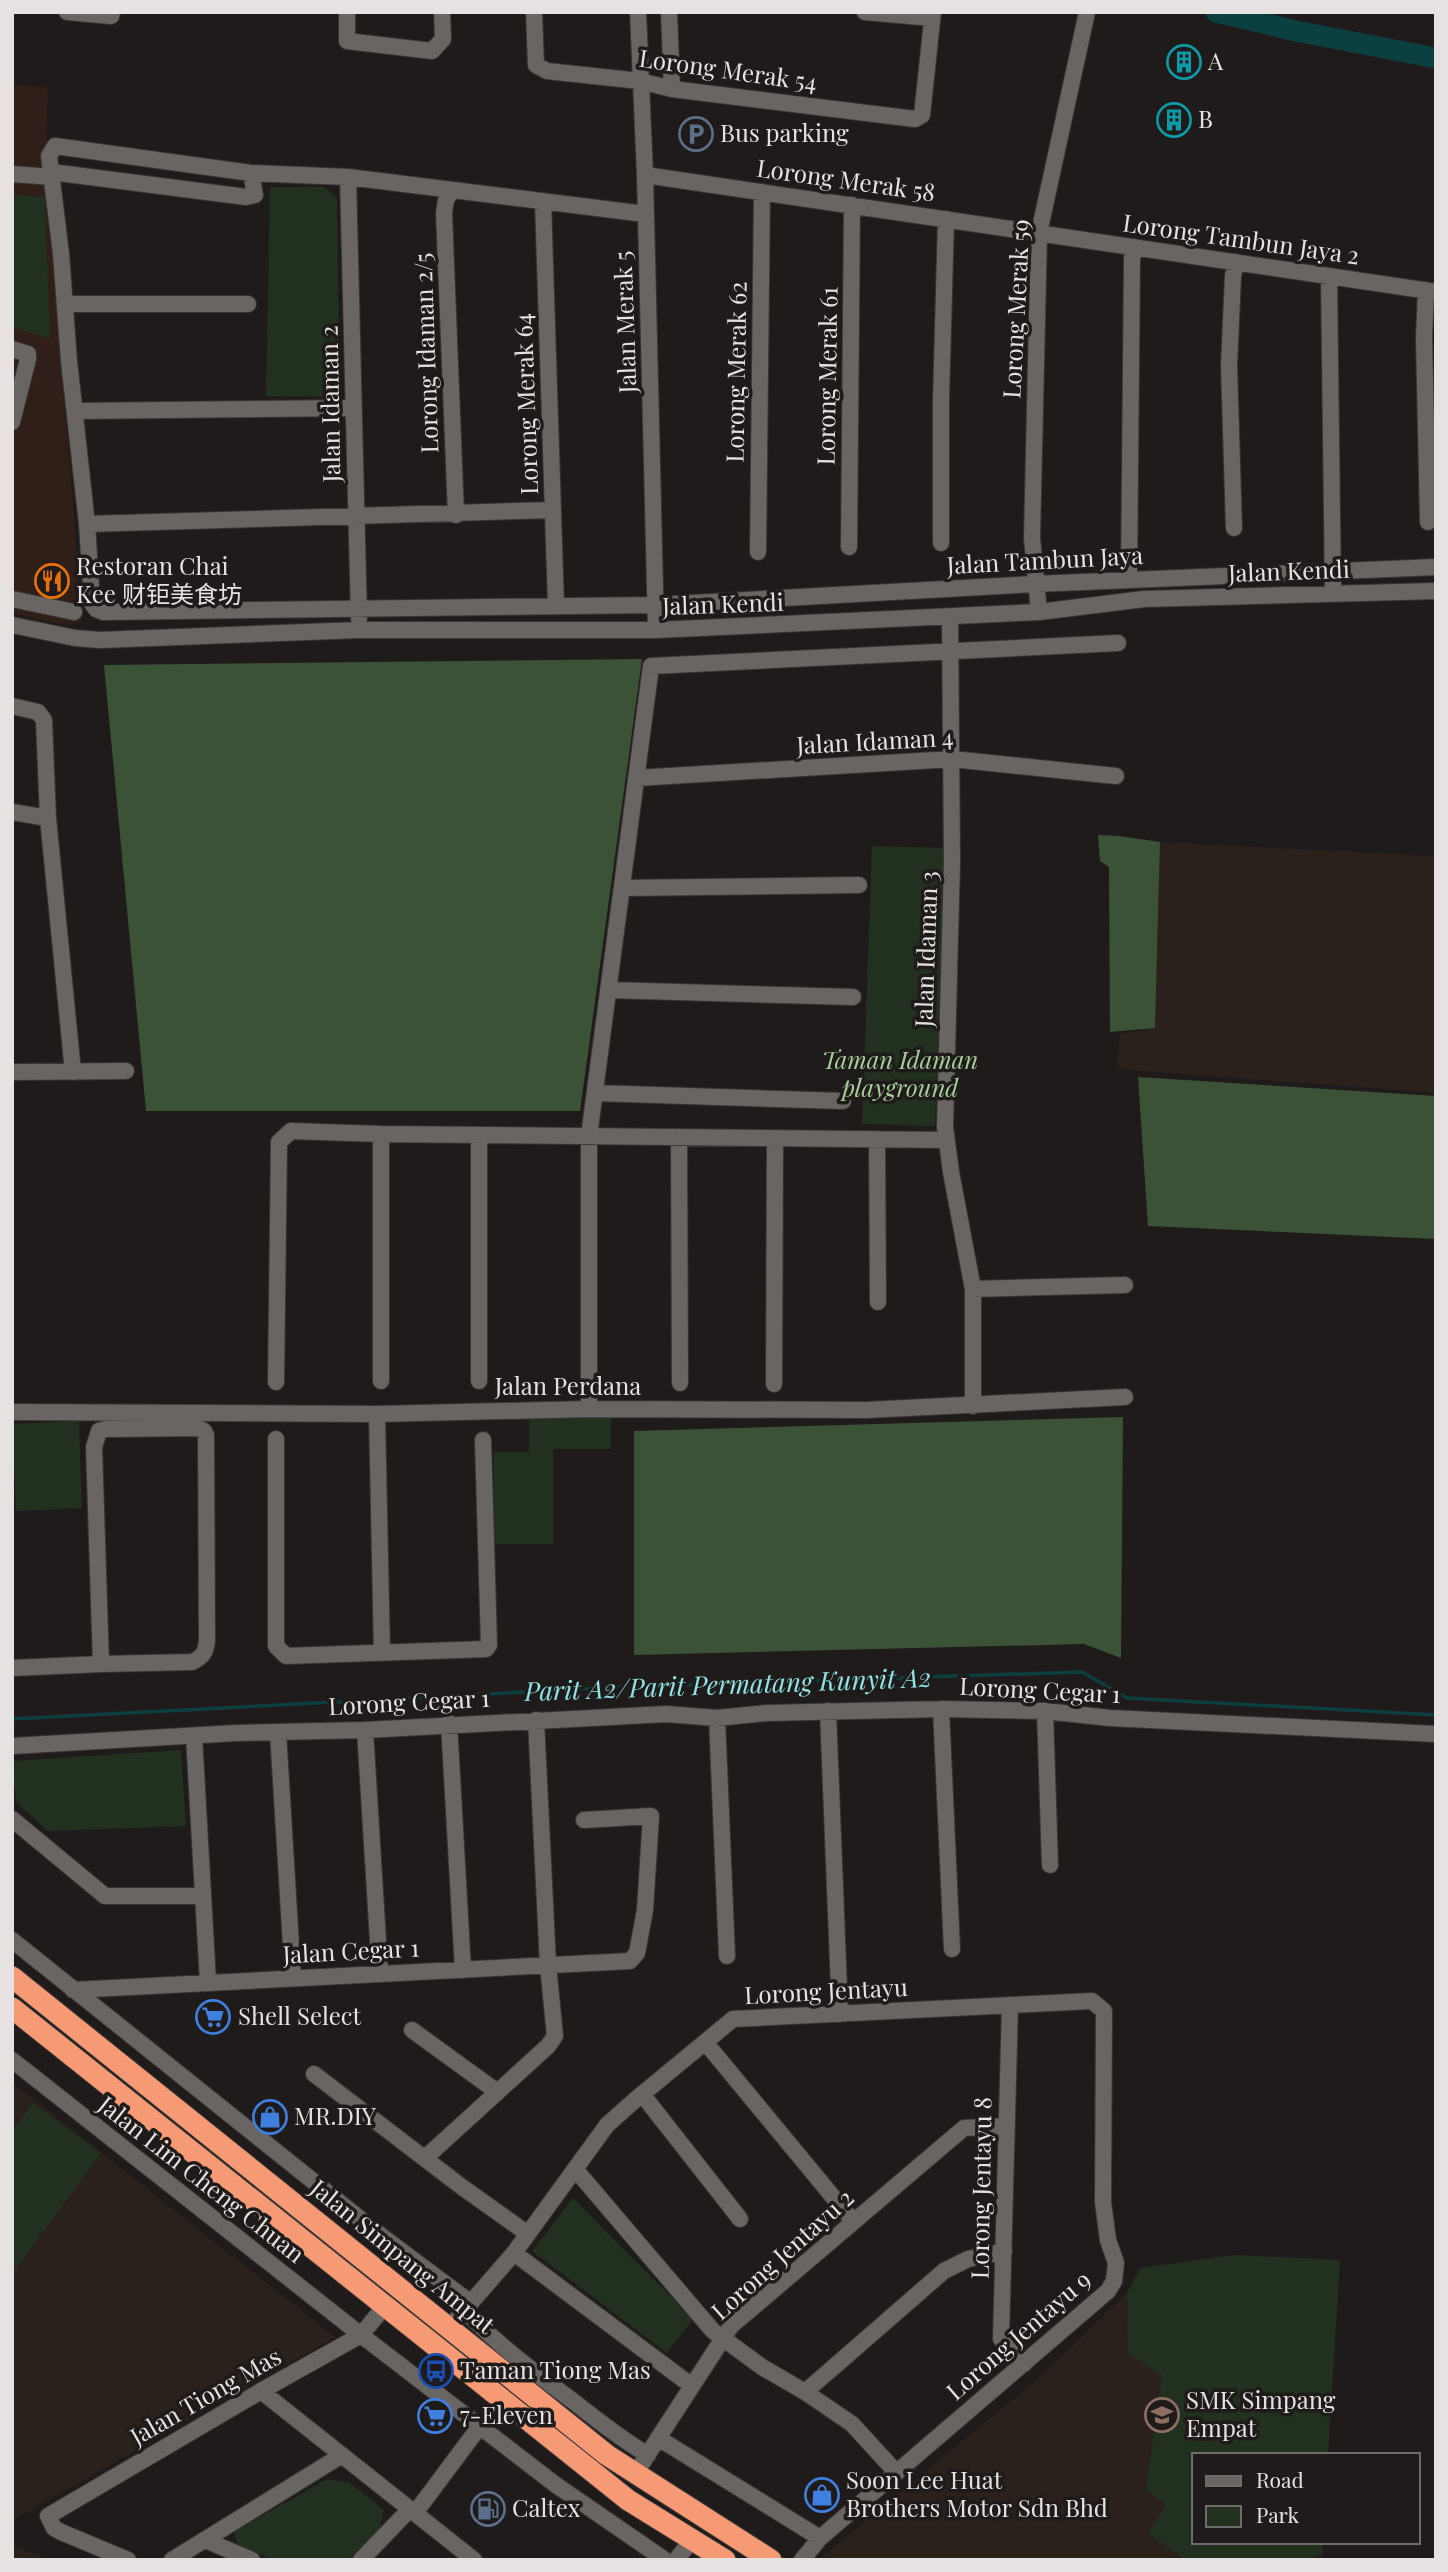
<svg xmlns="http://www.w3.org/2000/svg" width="1448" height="2572" viewBox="0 0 1448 2572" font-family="'Playfair Display','Noto Sans SC',serif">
  <rect width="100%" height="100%" fill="#1f1b1a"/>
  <path fill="#301e19" d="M12,84L48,87L45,167L75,527L81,622L63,625L12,613Z"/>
  <path fill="#2a211c" d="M1160,842L1436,856V1093L1117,1069L1120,1034L1155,1028Z
    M12,2082L335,2337L15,2519L12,2518Z
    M1234,2255L1340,2260L1328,2455H1194V2542H1323L1322,2560H818L1041,2376L1127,2293L1140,2268Z
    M12,2544L48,2560H12Z"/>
  <path fill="#22301f" d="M270,187H324L337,198L340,397L266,396Z
    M12,195L45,197L50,339L12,327Z
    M872,846L945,848L935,1126L862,1124Z
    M529,1416H611V1449H553V1544H493L494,1452H529Z
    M79,1421L82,1508L16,1511L12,1424Z
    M181,1750L186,1826L48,1831L16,1802L12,1761Z
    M33,2103L101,2153L12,2274V2131Z
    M573,2198L693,2319L667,2353L532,2251Z
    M1234,2255L1340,2260L1328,2455H1194V2542H1323L1322,2553L1309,2560H1185L1148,2533L1166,2505L1146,2489L1162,2375L1128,2353L1127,2293L1140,2268Z
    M327,2479L350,2483L384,2510L379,2530L348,2560H273L238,2545L234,2532Z"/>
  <path fill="#3c5237" d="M642,659L580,1111H146L104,665Z
    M1098,835L1119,836L1160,842L1155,1028L1110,1032L1109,867L1100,861Z
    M1138,1077L1436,1096V1239L1148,1226Z
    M1123,1417L1121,1658L1084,1644L634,1655V1431Z"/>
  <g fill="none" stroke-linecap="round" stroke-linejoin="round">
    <path stroke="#0c3f40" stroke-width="3.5" d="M12,1719L619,1687L1082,1672L1127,1698L1436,1715"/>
    <path stroke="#0c3f40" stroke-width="21" d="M1216,12L1296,31L1436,58"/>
    <g stroke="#393635" stroke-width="18">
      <path id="minor" d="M67,12L111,16L112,12
        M347,12V41L432,51L443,39L442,12
        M534,12L536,65L547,71L640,81L672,89L915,119L922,115L933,12
        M638,12L645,175L656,630
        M669,12L672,89
        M865,12L932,18
        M51,172L246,197L255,195L251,173
        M12,174L52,177
        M645,175L1436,292
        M348,177L359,619
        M452,190L446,200L444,213L456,515
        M543,201L556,606
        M645,214L348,177L251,173L55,146L49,156L61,254L69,361L87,524L92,603L96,609L103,612L656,605L1035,584L1436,567
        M1329,276L1333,594
        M1426,290L1424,337L1428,522
        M66,304H248
        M12,349L28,354V359L12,422
        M76,411L354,408
        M87,524L553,510
        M1234,528L1229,366L1233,276L1236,262
        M941,543V400L946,219
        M849,547L852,205
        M758,552L762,192
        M1129,580L1132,259L1134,247
        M12,599L74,612
        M1039,612L1032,538L1039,233L1087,12
        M950,618L952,862L945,1127L951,1172L973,1289V1406
        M12,625L75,638L100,640L359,630H656L1039,612L1144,599L1436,591
        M12,706L38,712L44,720L48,818L73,1072
        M636,778L952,759L1116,776
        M12,812L48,818
        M622,888L859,885
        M608,990L853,997
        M12,1072L126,1071
        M595,1093L843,1101
        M381,1134V1381
        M679,1137L680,1383
        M877,1139L878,1302
        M973,1289L1125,1285
        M479,1381V1135
        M276,1382L279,1142L291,1131L381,1134L946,1140
        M774,1384L775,1139
        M589,1409V1136L651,666L1118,643
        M12,1412L377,1414L589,1409L866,1410L1125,1397
        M377,1414L382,1653
        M276,1439V1646L286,1656L486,1649L489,1645L483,1440
        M12,1668L101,1664L192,1662C203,1657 206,1652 207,1640L206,1435L204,1431L198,1428L106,1429L99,1431L94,1447L101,1664
        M941,1709L952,1949
        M828,1711L840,2014
        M1045,1711L1050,1865
        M717,1718L727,1956
        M449,1723L463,1970
        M365,1730L380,1973
        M278,1732L293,1978
        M194,1736L208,1982
        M12,1746L236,1733L365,1730L666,1714L717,1718L767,1713L941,1709L1045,1711L1110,1718L1436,1734
        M12,1819L105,1896H203
        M12,1940L384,2238L471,2303
        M73,1990L630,1961L637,1953L645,1910L651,1816L584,1820
        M1010,2005L1001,2339L1024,2364
        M412,2030L496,2091
        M705,2042L853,2221
        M12,2060L361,2335L556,2485L665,2560
        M314,2074L462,2187L528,2234
        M642,2094L740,2219
        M425,2158L548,2046L555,2036L548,1965L536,1720
        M575,2169L713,2331L762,2367L805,2392L852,2424L896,2472
        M514,2253L692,2386
        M464,2310C497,2344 535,2373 573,2401C597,2420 621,2439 648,2455
        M448,2329L514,2253L607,2125L635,2100L733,2019L1092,2001L1104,2011L1103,2202L1108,2240L1116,2263L1114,2281L1108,2291L820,2538L802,2560
        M261,2391L474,2560
        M805,2392L944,2271L968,2259L1004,2251
        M658,2438L820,2538
        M635,2474L731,2326L964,2128L1007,2126
        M415,2513L480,2426
        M205,2540L252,2560
        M128,2560L61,2532L54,2528L48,2516L261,2391L361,2335L384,2307
        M172,2560L342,2455
        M361,2560L410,2509
        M676,2560L692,2540"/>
    </g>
    <g stroke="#393635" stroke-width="23">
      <path id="highway" d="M12,1977L607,2455L771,2560
        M12,2008L628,2500L725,2560"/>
    </g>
    <use href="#minor" stroke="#696562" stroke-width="16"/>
    <use href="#highway" stroke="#f59a75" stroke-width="21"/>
  </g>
  <defs>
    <g id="building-ring" transform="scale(1.75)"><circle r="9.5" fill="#1f1b1a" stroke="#0f9aa8" stroke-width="1.5"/><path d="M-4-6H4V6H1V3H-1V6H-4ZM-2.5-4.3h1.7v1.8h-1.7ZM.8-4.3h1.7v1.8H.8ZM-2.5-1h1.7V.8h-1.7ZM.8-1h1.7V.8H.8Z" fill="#0f9aa8"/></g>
    <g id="parking-ring" transform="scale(1.75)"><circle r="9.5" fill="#1f1b1a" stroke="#5c6f8a" stroke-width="1.5"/><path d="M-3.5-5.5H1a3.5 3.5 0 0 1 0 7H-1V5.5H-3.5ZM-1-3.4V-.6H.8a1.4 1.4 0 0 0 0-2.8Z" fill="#5c6f8a"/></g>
    <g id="restaurant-ring" transform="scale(1.75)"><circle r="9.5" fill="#1f1b1a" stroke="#e8710a" stroke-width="1.5"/><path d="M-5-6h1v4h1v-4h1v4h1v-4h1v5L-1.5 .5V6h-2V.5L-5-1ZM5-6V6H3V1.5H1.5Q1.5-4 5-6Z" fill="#e8710a"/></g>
    <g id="supermarket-ring" transform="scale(1.75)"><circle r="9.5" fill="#1f1b1a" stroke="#3f7fe0" stroke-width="1.5"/><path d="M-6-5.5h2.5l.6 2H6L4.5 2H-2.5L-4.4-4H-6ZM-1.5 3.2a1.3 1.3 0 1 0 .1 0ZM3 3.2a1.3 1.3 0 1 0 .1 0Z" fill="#3f7fe0"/></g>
    <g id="shop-ring" transform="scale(1.75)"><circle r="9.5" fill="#1f1b1a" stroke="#3f7fe0" stroke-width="1.5"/><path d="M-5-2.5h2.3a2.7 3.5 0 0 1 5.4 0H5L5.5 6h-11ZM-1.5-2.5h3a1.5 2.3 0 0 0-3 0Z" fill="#3f7fe0"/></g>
    <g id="bus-ring" transform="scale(1.75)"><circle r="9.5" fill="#1f1b1a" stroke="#1a4fb4" stroke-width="1.5"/><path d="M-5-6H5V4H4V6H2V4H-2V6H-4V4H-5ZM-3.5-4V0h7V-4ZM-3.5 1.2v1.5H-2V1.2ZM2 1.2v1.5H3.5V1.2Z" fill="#1a4fb4"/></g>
    <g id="school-ring" transform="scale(1.75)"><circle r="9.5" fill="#1f1b1a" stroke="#8d6e63" stroke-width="1.5"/><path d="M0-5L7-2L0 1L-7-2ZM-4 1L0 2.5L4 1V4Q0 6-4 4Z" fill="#8d6e63"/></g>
    <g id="fuel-ring" transform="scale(1.75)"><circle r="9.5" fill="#1f1b1a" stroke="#5c6f8a" stroke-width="1.5"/><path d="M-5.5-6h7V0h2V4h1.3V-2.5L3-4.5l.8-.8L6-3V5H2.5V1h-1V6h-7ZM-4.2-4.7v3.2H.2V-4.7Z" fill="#5c6f8a"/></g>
  </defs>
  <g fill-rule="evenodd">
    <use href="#building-ring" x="1184" y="62"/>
    <use href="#building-ring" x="1174" y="120"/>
    <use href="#parking-ring" x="696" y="134"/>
    <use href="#restaurant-ring" x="52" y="581"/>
    <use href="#supermarket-ring" x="213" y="2017"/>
    <use href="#shop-ring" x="270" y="2117"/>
    <use href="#bus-ring" x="436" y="2371"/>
    <use href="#school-ring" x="1162" y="2415"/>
    <use href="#supermarket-ring" x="435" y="2416"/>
    <use href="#shop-ring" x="822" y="2495"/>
    <use href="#fuel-ring" x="488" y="2509"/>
  </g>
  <g text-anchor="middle" stroke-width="7" stroke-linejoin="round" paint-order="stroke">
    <g font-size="24" fill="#e5e2e1" stroke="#1f1b1a" text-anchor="start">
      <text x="1208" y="70">A</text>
      <text x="1198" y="128">B</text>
      <text x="720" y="142">Bus parking</text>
      <text x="76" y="575">Restoran Chai<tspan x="76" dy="28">Kee 财钜美食坊</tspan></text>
      <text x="238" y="2025">Shell Select</text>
      <text x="294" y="2125">MR.DIY</text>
      <text x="460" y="2379">Taman Tiong Mas</text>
      <text x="1186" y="2409">SMK Simpang<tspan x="1186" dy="28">Empat</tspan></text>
      <text x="460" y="2424">7-Eleven</text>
      <text x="846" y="2489">Soon Lee Huat<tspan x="846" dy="28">Brothers Motor Sdn Bhd</tspan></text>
      <text x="512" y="2517">Caltex</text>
    </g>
    <g font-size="24" fill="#e5e2e1" stroke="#1f1b1a">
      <text transform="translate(728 71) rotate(8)" y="8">Lorong Merak 54</text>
      <text transform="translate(846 181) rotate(8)" y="8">Lorong Merak 58</text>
      <text transform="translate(1241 240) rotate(8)" y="8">Lorong Tambun Jaya 2</text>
      <text transform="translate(1017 309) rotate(-87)" y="8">Lorong Merak 59</text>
      <text transform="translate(626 322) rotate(-92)" y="8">Jalan Merak 5</text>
      <text transform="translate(427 353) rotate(-92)" y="8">Lorong Idaman 2/5</text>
      <text transform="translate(737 372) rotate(-89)" y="8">Lorong Merak 62</text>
      <text transform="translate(828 376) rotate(-89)" y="8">Lorong Merak 61</text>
      <text transform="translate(331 404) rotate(-91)" y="8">Jalan Idaman 2</text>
      <text transform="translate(527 404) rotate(-92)" y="8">Lorong Merak 64</text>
      <text transform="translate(1045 561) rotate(-3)" y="8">Jalan Tambun Jaya</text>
      <text transform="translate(1289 572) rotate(-2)" y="8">Jalan Kendi</text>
      <text transform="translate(723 605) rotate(-2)" y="8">Jalan Kendi</text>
      <text transform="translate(875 742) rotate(-3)" y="8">Jalan Idaman 4</text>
      <text transform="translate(927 949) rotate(-88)" y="8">Jalan Idaman 3</text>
      <text x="568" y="1395">Jalan Perdana</text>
      <text transform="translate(1040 1691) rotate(3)" y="8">Lorong Cegar 1</text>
      <text transform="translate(409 1703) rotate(-3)" y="8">Lorong Cegar 1</text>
      <text transform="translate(351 1952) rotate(-3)" y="8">Jalan Cegar 1</text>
      <text transform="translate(826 1992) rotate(-3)" y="8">Lorong Jentayu</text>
      <text transform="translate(201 2180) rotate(38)" y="8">Jalan Lim Cheng Chuan</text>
      <text transform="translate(982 2188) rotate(-89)" y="8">Lorong Jentayu 8</text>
      <text transform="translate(783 2255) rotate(-42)" y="8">Lorong Jentayu 2</text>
      <text transform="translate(402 2257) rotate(39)" y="8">Jalan Simpang Ampat</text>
      <text transform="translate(1019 2336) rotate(-41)" y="8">Lorong Jentayu 9</text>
      <text transform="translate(206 2397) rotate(-30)" y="8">Jalan Tiong Mas</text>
    </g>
    <g font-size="24" font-style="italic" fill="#a5ce9b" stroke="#1f1b1a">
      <text x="900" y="1069">Taman Idaman<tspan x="900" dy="28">playground</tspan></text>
    </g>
    <g font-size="26" font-style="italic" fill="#90e4e5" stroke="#1f1b1a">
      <text transform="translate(728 1685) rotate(-2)" y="9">Parit A2/Parit Permatang Kunyit A2</text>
    </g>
  </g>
  <rect width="1448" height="2572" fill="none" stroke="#e5e2e1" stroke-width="28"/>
  <rect x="1192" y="2453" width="228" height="91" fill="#1f1b1a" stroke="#6e6b6a" stroke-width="2"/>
  <rect x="1206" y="2476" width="35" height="10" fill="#696562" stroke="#6e6b6a" stroke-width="2"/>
  <text x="1256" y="2488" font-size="21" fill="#e5e2e1">Road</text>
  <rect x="1206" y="2506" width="35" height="21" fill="#22301f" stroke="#6e6b6a" stroke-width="2"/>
  <text x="1256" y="2523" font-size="21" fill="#e5e2e1">Park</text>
</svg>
